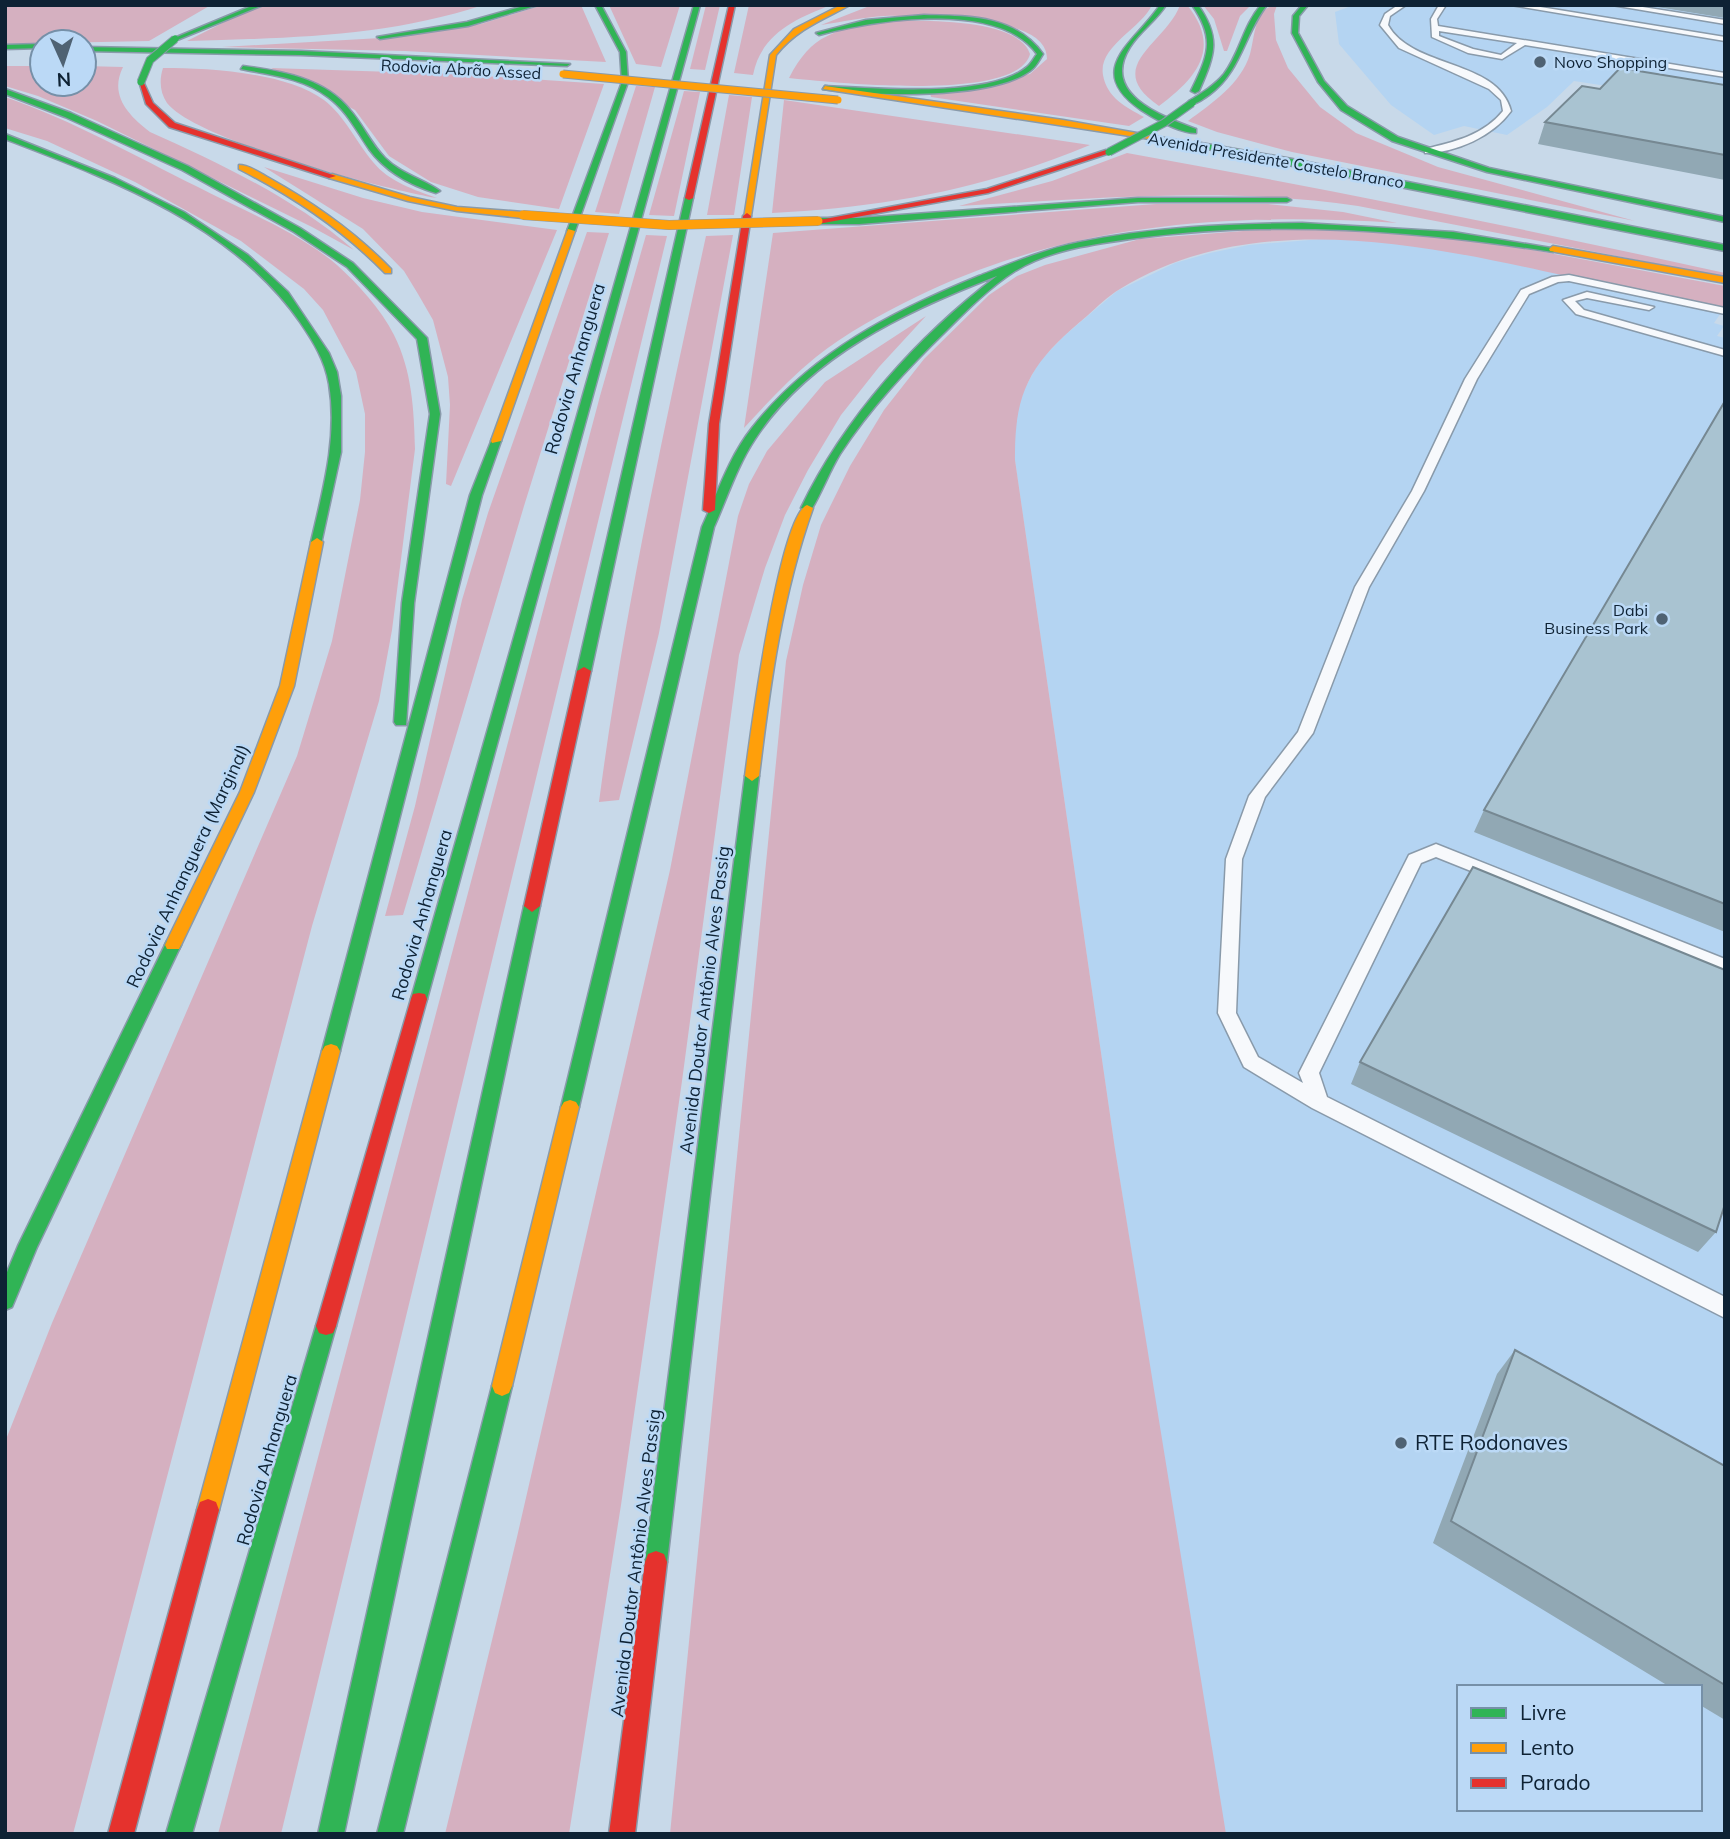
<svg xmlns="http://www.w3.org/2000/svg" width="1730" height="1839" viewBox="0 0 1730 1839" font-family="Mulish,sans-serif">
  <rect width="100%" height="100%" fill="#c8d9e9"/>
  <path fill="#b4d4f2" fill-rule="evenodd" d="M1354,5H1725V104L1574,81L1547,107L1507,135L1464,126L1434,135L1391,105L1339,44L1335,12Z
    M1322,239L1361,240L1441,248L1723,310L1714,323L1724,326L1717,336L1725,338V1834H1224L1115,1149L1015,460L1014,424L1023,392L1039,362L1064,336L1117,291L1175,263L1210,253L1249,245ZM1459,1687H1700V1809H1459Z"/>
  <path fill="#d5b0c0" d="M5,5H211L149,41L5,44Z
    M267,5H483C387,37 287,38 187,41L238,15Z
    M543,5H581L606,62L405,51L222,47L398,37L481,24Z
    M609,5H680L661,67L636,64Z
    M706,5H720L705,70L690,69Z
    M749,5H831C795,19 761,34 753,75L734,73Z
    M872,5H1152C1141,29 1098,46 1103,75C1107,98 1126,107 1144,117L1129,126L931,97L930,93L1030,74L1047,59C1047,20 966,21 939,19C922,18 903,15 885,16C864,17 842,22 821,25Z
    M1180,5H1187C1222,48 1197,78 1159,106C1101,66 1166,44 1180,5Z
    M1203,5H1251L1240,16L1227,51H1224L1214,19Z
    M1277,5L1274,14L1276,40L1288,68L1320,107L1356,133L1438,167L1635,221L1292,152L1217,132L1188,121C1212,103 1241,84 1250,54C1255,37 1254,7 1277,5Z
    M881,21C914,21 1018,16 1030,54C1018,103 829,82 789,78C812,33 835,31 881,21Z
    M5,66H42V84H84V66L123,67C109,95 128,115 150,132C221,164 294,198 354,250L312,227L97,121L38,96L5,86Z
    M163,68C209,68 285,72 324,100C344,115 357,143 373,162C389,182 415,190 437,198C385,189 197,141 167,103C160,93 159,80 163,68Z
    M271,68L454,74L604,84L559,209L478,197L431,182L389,156L355,110Z
    M636,86L655,87L619,214L595,212Z
    M684,91L700,92L674,216L649,215Z
    M729,95L752,97L734,215H707Z
    M5,97C72,120 135,156 198,187C244,211 297,231 337,265C358,284 381,309 394,335C412,371 414,409 415,449L392,630L379,701L312,926L73,1834H5V1442L52,1323L297,756L332,641L360,500L365,452V414L356,372L323,310L304,289L241,241L135,182L47,141L5,128Z
    M784,100L1090,145C985,189 885,207 772,213Z
    M1127,153C1327,189 1526,229 1725,273V277L1358,206C1226,186 1091,199 959,206L1052,181Z
    M264,167L363,198L422,212L557,230L451,486L446,484L450,405L448,377L433,320L418,294L404,271L363,229Z
    M1156,204H1268L1343,212L1397,223C1230,212 1068,223 916,297C881,314 846,333 816,357C790,378 767,403 744,428L773,233Z
    M1307,226L1485,241L1725,286V310C1664,297 1604,284 1543,271C1407,241 1247,211 1120,289C1108,296 1097,307 1087,316C1033,361 1014,388 1015,460L1115,1149L1226,1834H670L786,661L803,585L821,525L850,466L884,410L924,359L989,295L1017,276L1045,265L1140,239Z
    M587,232L609,233L524,506L403,915L385,916L415,806L462,600L488,513Z
    M646,235L667,236L281,1834H218L600,396Z
    M733,235L659,633L619,800L599,802C624,611 665,424 706,236Z
    M926,316L879,367L841,415L808,470L785,515L765,568L739,655L682,1081L621,1505L569,1834H445L517,1537L670,870L738,516L749,484L767,451L825,382Z"/>
  <g fill="none" stroke-linecap="round" stroke-linejoin="round">
    <g stroke="#899aaa" stroke-width="3">
      <path id="lane" d="M1398,5H1406L1390,16L1388,25C1412,69 1498,59 1511,111C1493,136 1456,153 1425,153V149C1454,142 1484,135 1503,111L1501,100L1489,89L1399,48L1380,25L1385,14Z
        M1439,5H1446L1437,19L1438,26L1725,73V77L1525,45L1502,59L1468,53L1432,37L1431,19ZM1439,31L1517,43L1501,55L1473,49L1444,38L1439,36Z
        M1511,5H1528L1725,37V41Z
        M1612,5H1630L1725,20V24Z
        M1569,275L1725,308V314L1569,281L1558,282L1529,294L1477,379L1424,491L1369,587L1313,733L1265,797L1242,859L1236,1013L1258,1057L1303,1083L1299,1073L1407,859L1409,855L1436,844L1725,959V973L1436,857L1421,863L1319,1073L1327,1097L1725,1297V1318L1312,1108L1244,1067L1218,1013L1226,859L1249,796L1298,732L1355,587L1412,491L1465,379L1521,290L1552,277Z
        M1587,292L1654,307L1649,310L1587,298L1575,301L1584,310L1725,350V356L1576,314L1563,300Z"/>
    </g>
    <g stroke="#899aaa" stroke-width="3">
      <path id="fast" d="M254,5H263L177,40L172,39Z
        M527,5H538L468,26L380,39L377,37L467,22Z
        M595,5H601L626,52L628,82L575,231L571,234L567,231L622,82L620,52Z
        M694,5H700L427,999L425,1004H413L411,999Z
        M1160,5H1166C1156,21 1140,31 1130,47C1100,94 1161,116 1196,129V133C1179,133 1155,119 1141,110C1082,69 1136,42 1160,5Z
        M1192,5H1198C1222,39 1214,56 1199,91L1195,93L1191,91C1208,56 1216,39 1192,5Z
        M1261,5H1267C1244,34 1241,72 1209,95C1203,99 1197,104 1189,105V101C1202,93 1215,85 1224,74C1240,53 1243,26 1261,5Z
        M1302,5H1308L1299,16L1298,33L1324,81L1347,106L1398,137L1489,168L1725,217V222L1487,172L1392,141L1341,110L1318,82L1292,33L1293,16Z
        M924,15C968,16 1015,15 1043,54C1039,60 1036,67 1030,71C990,100 871,96 823,89L825,86C873,88 989,99 1027,67C1031,64 1034,58 1037,54C998,0 876,20 819,35L816,33L866,20Z
        M42,44V48L5,49V45Z
        M84,47L301,51L570,64L567,66L301,55L84,51Z
        M243,66C281,71 325,78 350,110C363,125 371,144 385,158C401,174 423,179 440,191L436,193C410,185 385,171 369,149C356,130 347,111 328,97C303,78 271,75 241,69Z
        M5,89L71,113L188,166L300,228L353,263L427,338L440,414L414,603L406,725H396L394,722L402,603L430,414L417,339L347,267L294,232L182,170L65,117L5,94Z
        M5,134L115,178L184,212L248,255L288,292L329,353L337,372L341,396V452L321,544H313L311,542C323,490 338,437 329,384C325,360 313,341 300,322C232,224 112,180 5,139Z
        M1195,142L1292,159L1725,245V251L1192,146Z
        M689,196L693,198L591,671L584,675L577,671L685,198Z
        M1138,198H1287L1291,200L1287,202H1138L859,224H818L814,221L818,218H859Z
        M1302,223L1453,232L1557,249L1553,252C1414,230 1276,220 1137,238C1095,244 1051,249 1015,271C990,287 968,309 947,330C908,368 870,408 840,454C829,472 822,492 811,510L801,508C844,418 918,336 997,276C908,310 809,356 755,439C737,466 727,498 714,527L579,1107L576,1112L570,1114L564,1112L561,1107L702,527C717,494 729,457 752,428C811,353 893,311 979,276C1012,263 1045,249 1080,242C1153,227 1228,224 1302,223Z
        M492,439L501,441L482,495L340,1051L337,1056L331,1058L325,1056L322,1051L470,495Z
        M752,771L759,776L667,1562L664,1570L656,1573L648,1570L645,1562L745,776Z
        M532,900L540,906L344,1834H318L524,906Z
        M173,939L179,941L181,945L37,1247L12,1307L5,1310V1277L18,1246L165,945L167,941Z
        M326,1317L333,1319L336,1326L192,1834H166L316,1326L319,1319Z
        M502,1376L509,1379L512,1386L403,1834H377L492,1386L495,1379Z"/>
    </g>
    <g stroke="#899aaa" stroke-width="3">
      <path id="slow" d="M841,5H850C822,20 797,29 776,55L751,216L744,218L770,55L794,29Z
        M825,86L1063,120L1199,144L1195,146L823,89Z
        M239,165C249,165 260,173 269,178C314,203 355,232 391,269V273H385C342,229 294,197 239,169Z
        M332,174L410,197L457,207L523,212L527,215L523,218L457,211L408,201L329,178Z
        M568,229L575,231L501,441L492,443L491,441Z
        M1553,246L1725,277V283L1550,251L1549,249Z
        M807,505L813,508C782,595 770,685 759,776L752,781L745,776C750,738 779,517 807,505Z
        M317,538L323,542L294,686L254,792L181,945L179,949H167L165,945L240,792L280,686L311,542Z
        M331,1044L337,1046L340,1051L219,1510L216,1518L208,1521L200,1518L197,1510L322,1051L325,1046Z
        M570,1100L576,1102L579,1107L512,1386L509,1393L502,1396L495,1393L492,1386L561,1107L564,1102Z"/>
    </g>
    <g stroke="#899aaa" stroke-width="3">
      <path id="jam" d="M729,5H735L693,198L689,200L685,198Z
        M139,81H143L153,103L175,123L336,176L329,178L169,127L146,104Z
        M1106,150L1113,152L988,193L818,224L814,221L987,189Z
        M747,213L751,216L719,424L715,510L709,513L703,510L709,424L743,216Z
        M584,667L591,671L540,906L532,912L524,906L577,671Z
        M419,993L425,994L427,999L336,1326L333,1333L326,1335L319,1333L316,1326L411,999L413,994Z
        M208,1499L216,1502L219,1510L134,1834H108L197,1510L200,1502Z
        M656,1551L664,1554L667,1562L635,1834H609L645,1562L648,1554Z"/>
    </g>
    <use href="#lane" fill="#f7f9fc" fill-rule="evenodd"/>
    <use href="#fast" fill="#30b455" fill-rule="evenodd"/>
    <use href="#slow" fill="#ff9f0a" fill-rule="evenodd"/>
    <use href="#jam" fill="#e5322d" fill-rule="evenodd"/>
    <g stroke="#899aaa" stroke-width="9" stroke-linecap="butt">
      <path id="fast-bridge" d="M141,82L150,60L175,39
        M1109,152L1164,123L1192,103"/>
    </g>
    <g stroke="#899aaa" stroke-width="9" stroke-linecap="butt">
      <path id="slow-bridge-far1" d="M563,74L838,100"/>
    </g>
    <g stroke="#899aaa" stroke-width="10" stroke-linecap="butt">
      <path id="slow-bridge" d="M523,215L669,225L818,221"/>
    </g>
    <use href="#fast-bridge" stroke="#30b455" stroke-width="7"/>
    <use href="#slow-bridge-far1" stroke="#ff9f0a" stroke-width="7"/>
    <use href="#slow-bridge" stroke="#ff9f0a" stroke-width="9"/>
  </g>
  <path fill="#91a8b4" d="M1645,5H1725V18Z
    M1725,85V180L1538,144L1545,122L1600,89Z
    M1725,401V932L1474,832L1484,810Z
    M1360,1062L1716,1232L1698,1252L1351,1084Z
    M1515,1350L1725,1466V1720L1700,1705V1687H1670L1433,1543L1497,1374Z"/>
  <path fill="#a9c3d1" stroke="#768892" stroke-width="2" d="M1620,68L1725,85V155L1545,122L1582,86L1600,89Z
    M1725,401V904L1484,810Z
    M1473,867L1725,970V1204L1716,1232L1360,1062Z
    M1515,1350L1725,1466V1685L1451,1521Z"/>
  <g fill="#4f6273" stroke="#bbd9f6" stroke-width="2.5">
    <circle cx="1540" cy="62" r="7"/>
    <circle cx="1662" cy="619" r="7"/>
    <circle cx="1401" cy="1443" r="7"/>
  </g>
  <g text-anchor="middle" stroke-width="5" stroke-linejoin="round" paint-order="stroke">
    <g font-size="16" fill="#0e2234" stroke="#bbd9f6" text-anchor="start">
      <text x="1554" y="68">Novo Shopping</text>
      <text x="1648" y="616" text-anchor="end">Dabi<tspan x="1648" dy="18">Business Park</tspan></text>
    </g>
    <g font-size="16" fill="#0e2234" stroke="#bbd9f6">
      <text transform="translate(461 69) rotate(3)" y="6">Rodovia Abrão Assed</text>
      <text transform="translate(1276 160) rotate(10)" y="6">Avenida Presidente Castelo Branco</text>
    </g>
    <g font-size="18" fill="#0e2234" stroke="#bbd9f6">
      <text transform="translate(575 369) rotate(-74)" y="6">Rodovia Anhanguera</text>
      <text transform="translate(188 866) rotate(-65)" y="6">Rodovia Anhanguera (Marginal)</text>
      <text transform="translate(422 915) rotate(-74)" y="6">Rodovia Anhanguera</text>
      <text transform="translate(705 1000) rotate(-83)" y="6">Avenida Doutor Antônio Alves Passig</text>
      <text transform="translate(267 1460) rotate(-74)" y="6">Rodovia Anhanguera</text>
      <text transform="translate(636 1563) rotate(-83)" y="6">Avenida Doutor Antônio Alves Passig</text>
    </g>
    <g font-size="21" fill="#0e2234" stroke="#bbd9f6" text-anchor="start">
      <text x="1415" y="1450">RTE Rodonaves</text>
    </g>
  </g>
  <rect width="1730" height="1839" fill="none" stroke="#0e2234" stroke-width="14"/>
  <rect x="1457" y="1685" width="245" height="126" fill="#bbd9f6" stroke="#7690a8" stroke-width="2"/>
  <rect x="1471" y="1708" width="35" height="10" fill="#30b455" stroke="#7690a8" stroke-width="2"/>
  <text x="1520" y="1720" font-size="21" fill="#0e2234">Livre</text>
  <rect x="1471" y="1743" width="35" height="10" fill="#ff9f0a" stroke="#7690a8" stroke-width="2"/>
  <text x="1520" y="1755" font-size="21" fill="#0e2234">Lento</text>
  <rect x="1471" y="1778" width="35" height="10" fill="#e5322d" stroke="#7690a8" stroke-width="2"/>
  <text x="1520" y="1790" font-size="21" fill="#0e2234">Parado</text>
  <g transform="translate(63 63) rotate(177)"><circle r="33" fill="#bbd9f6" stroke="#7690a8" stroke-width="2"/>
  <path d="M0-5L12 26L0 18L-12 26Z" fill="#4f6273"/>
  <text y="-10" font-size="19" font-weight="bold" text-anchor="middle" fill="#0e2234">N</text>
  </g>
</svg>
